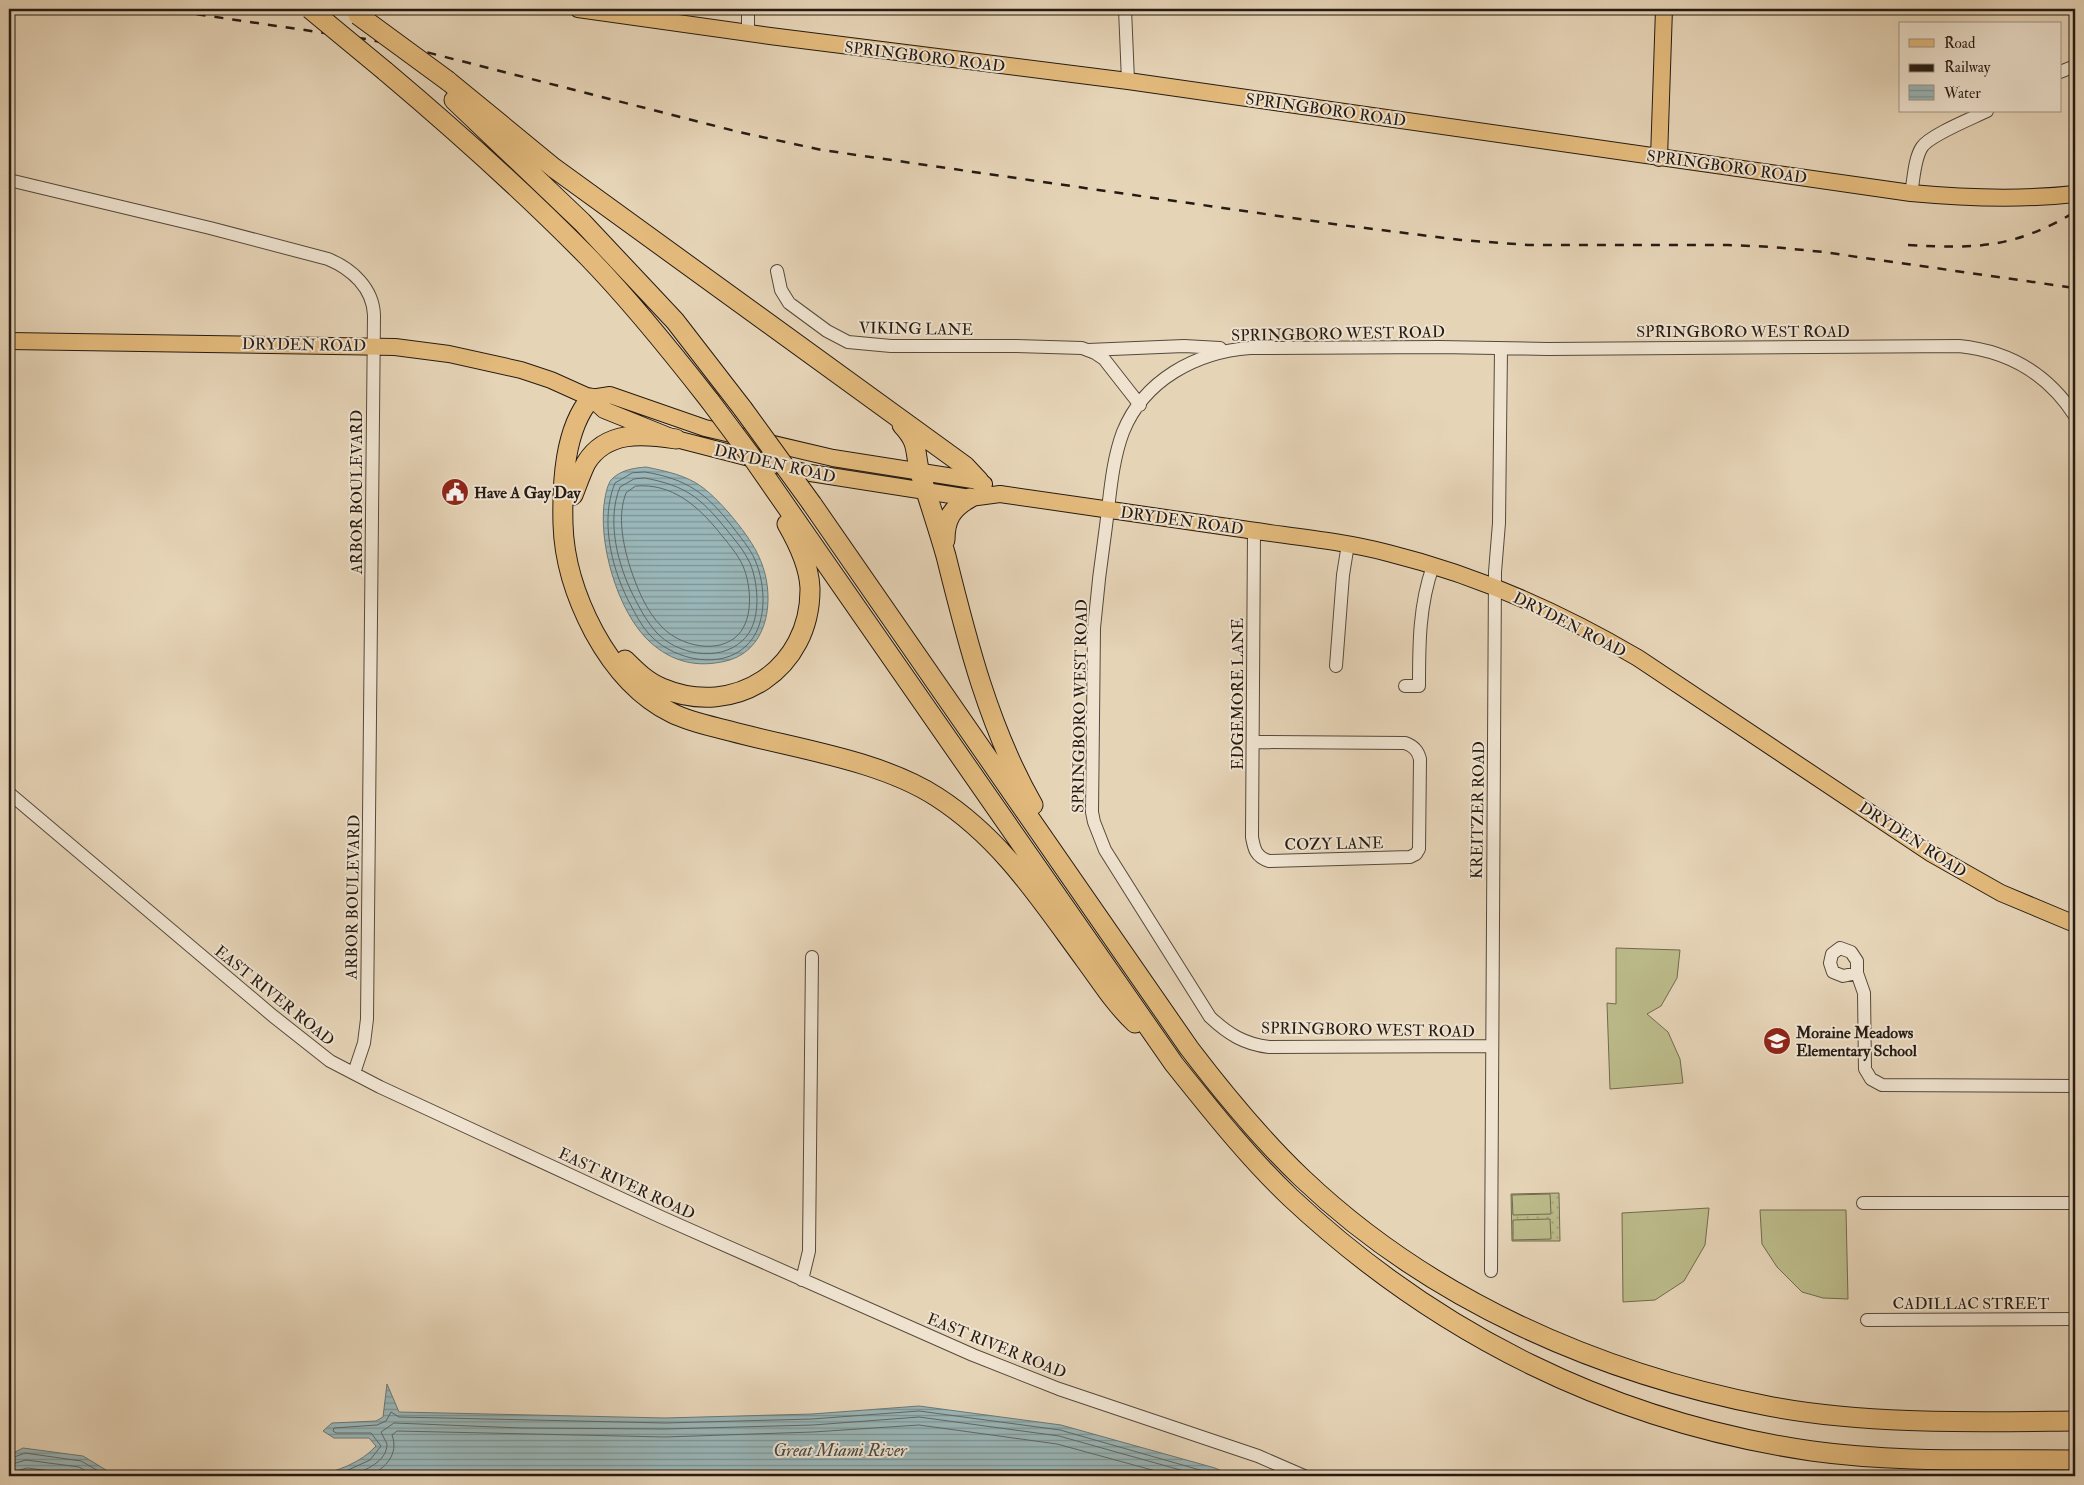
<svg xmlns="http://www.w3.org/2000/svg" width="2084" height="1485" viewBox="0 0 2084 1485" font-family="'IM FELL Double Pica',serif">
  <defs>
    <pattern id="green-dots" width="8" height="8" patternUnits="userSpaceOnUse" patternTransform="scale(1.25)"><rect width="8" height="8" fill="#bcbb8a"/><path d="M2 2h.1M6 6h.1" fill="none" stroke="#a1a076" stroke-width="1.8" stroke-linecap="round"/></pattern>
    <pattern id="water-rules" width="6" height="5" patternUnits="userSpaceOnUse" patternTransform="scale(1.25)"><rect width="6" height="5" fill="#9ab6b8"/><path d="M0 2.5h6" fill="none" stroke="#7d9394"/></pattern>
  </defs>
  <rect width="100%" height="100%" fill="#e6d4b7"/>
  <filter id="stains"><feTurbulence type="fractalNoise" baseFrequency=".004" numOctaves="4"/><feColorMatrix values="0 0 0 0 .2 0 0 0 0 .09 0 0 0 0 .02 0 0 0 .5 -.17"/></filter>
  <radialGradient id="worn" r=".72"><stop offset=".6" stop-color="#630" stop-opacity="0"/><stop offset="1" stop-color="#630" stop-opacity=".3"/></radialGradient>
  <path fill="url(#green-dots)" stroke="#706b4e" d="M1559,1193L1560,1241H1512L1511,1194Z"/>
  <path fill="#bcbb8a" stroke="#706b4e" d="M1616,948L1680,950L1677,978L1661,1006L1647,1014L1668,1032L1680,1059L1683,1083L1610,1089L1607,1003L1616,1004Z
    M1550,1194L1551,1214L1513,1215L1512,1195Z
    M1709,1208L1705,1245L1684,1281L1655,1300L1623,1302L1622,1213Z
    M1760,1210H1846L1848,1299L1823,1298L1802,1292L1777,1267L1762,1244Z
    M1550,1219L1551,1239L1513,1240V1220Z"/>
  <path fill="url(#water-rules)" stroke="#6b7876" d="M646,467C665,471 686,475 702,487C721,501 750,536 759,557C776,593 771,650 726,661C697,668 672,662 650,642C617,612 597,540 605,498C606,492 608,484 611,480C620,470 634,468 646,467Z
    M387,1384L399,1412L665,1418L812,1414L919,1406L1061,1425L1215,1468L1233,1476H316C337,1471 361,1463 376,1446L369,1438H334L323,1431L332,1423L376,1421L383,1417Z
    M23,1448L83,1456L116,1476H9V1455Z"/>
  <g fill="none" stroke-linecap="round" stroke-linejoin="round">
    <path stroke="#606866" stroke-width="1" d="M645,472C687,479 706,493 732,526C740,537 750,548 755,560C766,585 768,626 746,646C721,670 676,660 653,638C642,628 635,613 628,600C611,566 600,519 615,483L632,473Z
      M645,478C686,486 700,497 726,529C734,539 744,550 750,563C759,585 762,624 742,641C718,663 676,654 656,632C647,622 640,609 634,597C618,566 606,521 620,487L634,479Z
      M636,486C672,483 698,506 719,532C727,542 737,553 743,566C751,585 754,618 738,635C718,655 680,646 662,627C646,611 637,588 630,567C623,544 617,516 626,493Z
      M9,1459L25,1453L81,1461L107,1476
      M9,1465L26,1460L79,1467L95,1476
      M9,1473L27,1468L76,1474L80,1476
      M335,1476L370,1460L381,1446L371,1433H336L333,1431L334,1428L377,1425L386,1421L391,1412L399,1417L665,1423L812,1419L919,1411L1060,1430L1221,1476
      M351,1476C365,1470 387,1462 387,1444L381,1432L394,1423L522,1428L665,1429L813,1425L919,1417L1059,1436L1202,1476
      M369,1476C386,1468 399,1454 392,1435L397,1431L665,1437L813,1432L919,1425L1057,1444L1174,1476"/>
    <g stroke="#55493c" stroke-width="14">
      <path id="minor" d="M748,9V33
        M1125,9L1128,81
        M2060,72L2075,66
        M9,180L210,228L328,259C352,269 373,288 374,315L367,1019L364,1043L354,1073
        M1911,193C1914,179 1914,159 1922,147C1930,135 1973,118 1987,111
        M777,271L781,290L789,303L827,331L848,342L891,346H1016L1082,348L1095,353L1104,359L1140,405
        M1088,350L1184,346L1220,348
        M1336,666L1343,575L1348,544
        M1405,686H1419C1419,645 1419,605 1433,566
        M1253,742L1405,743C1414,746 1418,751 1420,759L1419,849L1416,854L1410,857L1269,861C1256,857 1254,849 1252,837L1254,531
        M9,793L273,1016L330,1061L380,1087L661,1217L973,1355L1059,1389L1258,1456L1304,1476
        M1857,973L1843,976L1833,972L1830,963L1832,954L1840,948L1851,952L1857,961V973L1864,993L1865,1069L1871,1079L1882,1085L2075,1086
        M1491,1046L1269,1047C1244,1044 1228,1034 1210,1017L1105,850L1094,822L1092,812L1094,628C1097,594 1101,560 1106,526C1110,495 1112,461 1123,432C1144,380 1196,352 1250,348L1439,347L1548,349L1959,346C2009,351 2048,374 2075,416
        M1863,1203H2075
        M1491,1271L1495,572L1499,523L1501,349
        M802,1280L809,1251L812,957
        M1867,1320L2075,1319"/>
    </g>
    <g stroke="#251b13" stroke-width="18">
      <path id="major" d="M578,9L770,36L1128,81L1911,193C1965,198 2021,200 2075,194
        M1659,158L1664,9
        M9,341L395,347L449,354L521,370L551,380L591,398L604,410L676,439L804,472L970,498L1000,494C1078,505 1157,517 1235,528C1286,536 1338,540 1388,553C1477,575 1560,612 1638,658L1932,854L2001,893L2075,924
        M591,398L610,395L705,428L833,458L979,481L984,484"/>
    </g>
    <g stroke="#251b13" stroke-width="21">
      <path id="highway" d="M385,71C455,130 523,191 587,256C631,301 671,351 710,401
        M448,81L554,168L965,466L979,481
        M454,100L582,222L645,289L675,321L743,409
        M591,398C564,429 562,484 563,524C564,561 577,600 594,632C612,665 637,696 672,713C690,722 711,726 730,731C796,749 880,760 937,797C1002,839 1040,899 1085,960C1102,983 1114,1003 1135,1023
        M902,425C920,444 914,452 920,473C929,501 938,528 946,556C967,641 989,728 1033,805
        M754,460L1174,1064C1211,1110 1247,1156 1290,1197C1436,1334 1612,1422 1812,1451C1898,1463 1988,1459 2075,1460
        M573,495C577,485 581,473 586,463C606,430 644,434 676,439
        M812,504L1189,1048C1224,1094 1260,1138 1302,1178C1429,1299 1597,1373 1768,1406C1867,1425 1975,1422 2075,1421
        M945,540C945,519 952,508 970,498
        M625,660C636,671 647,682 662,688C735,719 811,669 810,588C809,565 798,543 787,524"/>
    </g>
    <use href="#minor" stroke="#efe3d0" stroke-width="12"/>
    <use href="#major" stroke="#e3ba7c" stroke-width="16"/>
    <use href="#highway" stroke="#e3ba7c" stroke-width="19"/>
    <path stroke="#251b13" stroke-width="2.5" stroke-dasharray="9 9" stroke-linecap="butt" d="M161,9L366,39L414,49L739,132L822,150L1341,225L1461,240L1528,245H1728L1773,247L1823,252L2075,288
      M1908,245C1977,249 2014,248 2075,212"/>
    <g stroke="#251b13" stroke-width="21" stroke-linecap="butt">
      <path id="highway-bridge" d="M310,9L385,71
        M358,15L448,81
        M710,401L754,460
        M743,409L812,504"/>
    </g>
    <use href="#highway-bridge" stroke="#e3ba7c" stroke-width="19"/>
  </g>
  <defs>
    <g id="civic-disc" transform="scale(1.4375)"><circle r="9.5" fill="#8f2418" stroke="#efe3d0"/><path d="M-.6-6.5H3V-4.5H.6V-3L4-1V1h2V6H-6V1h2V-1L-.6-3ZM-1.2 2.5V6h2.4V2.5Z" fill="#fff"/></g>
    <g id="school-disc" transform="scale(1.4375)"><circle r="9.5" fill="#8f2418" stroke="#efe3d0"/><path d="M0-5L7-2L0 1L-7-2ZM-4 1L0 2.5L4 1V4Q0 6-4 4Z" fill="#fff"/></g>
  </defs>
  <g fill-rule="evenodd">
    <use href="#civic-disc" x="455" y="492"/>
    <use href="#school-disc" x="1777" y="1041"/>
  </g>
  <g text-anchor="middle" stroke-width="4" stroke-linejoin="round" paint-order="stroke">
    <g font-size="16" fill="#251b13" stroke="#efe3d0">
      <text transform="translate(925 56) rotate(7)" y="6">SPRINGBORO ROAD</text>
      <text transform="translate(1326 109) rotate(8)" y="6">SPRINGBORO ROAD</text>
      <text transform="translate(1727 166) rotate(8)" y="6">SPRINGBORO ROAD</text>
      <text transform="translate(916 328) rotate(1)" y="6">VIKING LANE</text>
      <text x="1743" y="337">SPRINGBORO WEST ROAD</text>
      <text transform="translate(1338 333) rotate(-1)" y="6">SPRINGBORO WEST ROAD</text>
      <text transform="translate(304 344) rotate(1)" y="6">DRYDEN ROAD</text>
      <text transform="translate(775 463) rotate(13)" y="6">DRYDEN ROAD</text>
      <text transform="translate(356 492) rotate(-90)" y="6">ARBOR BOULEVARD</text>
      <text transform="translate(1182 520) rotate(8)" y="6">DRYDEN ROAD</text>
      <text transform="translate(1570 624) rotate(27)" y="6">DRYDEN ROAD</text>
      <text transform="translate(1237 694) rotate(-90)" y="6">EDGEMORE LANE</text>
      <text transform="translate(1079 706) rotate(-89)" y="6">SPRINGBORO WEST ROAD</text>
      <text transform="translate(1477 810) rotate(-89)" y="6">KREITZER ROAD</text>
      <text transform="translate(1913 839) rotate(33)" y="6">DRYDEN ROAD</text>
      <text transform="translate(1334 843) rotate(-1)" y="6">COZY LANE</text>
      <text transform="translate(352 897) rotate(-89)" y="6">ARBOR BOULEVARD</text>
      <text transform="translate(275 995) rotate(39)" y="6">EAST RIVER ROAD</text>
      <text transform="translate(1368 1029) rotate(1)" y="6">SPRINGBORO WEST ROAD</text>
      <text transform="translate(627 1183) rotate(25)" y="6">EAST RIVER ROAD</text>
      <text x="1971" y="1309">CADILLAC STREET</text>
      <text transform="translate(997 1345) rotate(22)" y="6">EAST RIVER ROAD</text>
    </g>
    <g font-size="16" font-weight="bold" fill="#251b13" stroke="#efe3d0" text-anchor="start">
      <text x="474" y="498">Have A Gay Day</text>
      <text x="1796" y="1038">Moraine Meadows<tspan x="1796" dy="18">Elementary School</tspan></text>
    </g>
    <g font-size="18" font-style="italic" fill="#484a45" stroke="#efe3d0">
      <text x="840" y="1456">Great Miami River</text>
    </g>
  </g>
  <rect width="2084" height="1485" fill="none" stroke="#e6d4b7" stroke-width="30"/>
  <rect x="10" y="10" width="2064" height="1465" fill="none" stroke="#251b13" stroke-width="2.5"/>
  <rect x="15" y="15" width="2054" height="1455" fill="none" stroke="#251b13"/>
  <rect x="1899" y="22" width="162" height="90" fill="#efe3d0" stroke="#9e9384"/>
  <rect x="1909" y="39" width="25" height="8" fill="#e3ba7c" stroke="#9e9384"/>
  <text x="1944" y="48" font-size="15" fill="#251b13">Road</text>
  <rect x="1909" y="64" width="25" height="8" fill="#251b13" stroke="#9e9384"/>
  <text x="1944" y="72" font-size="15" fill="#251b13">Railway</text>
  <rect x="1909" y="85" width="25" height="15" fill="url(#water-rules)" stroke="#9e9384"/>
  <text x="1944" y="98" font-size="15" fill="#251b13">Water</text>
  <rect width="100%" height="100%" filter="url(#stains)"/>
  <rect width="100%" height="100%" fill="url(#worn)"/>
</svg>
